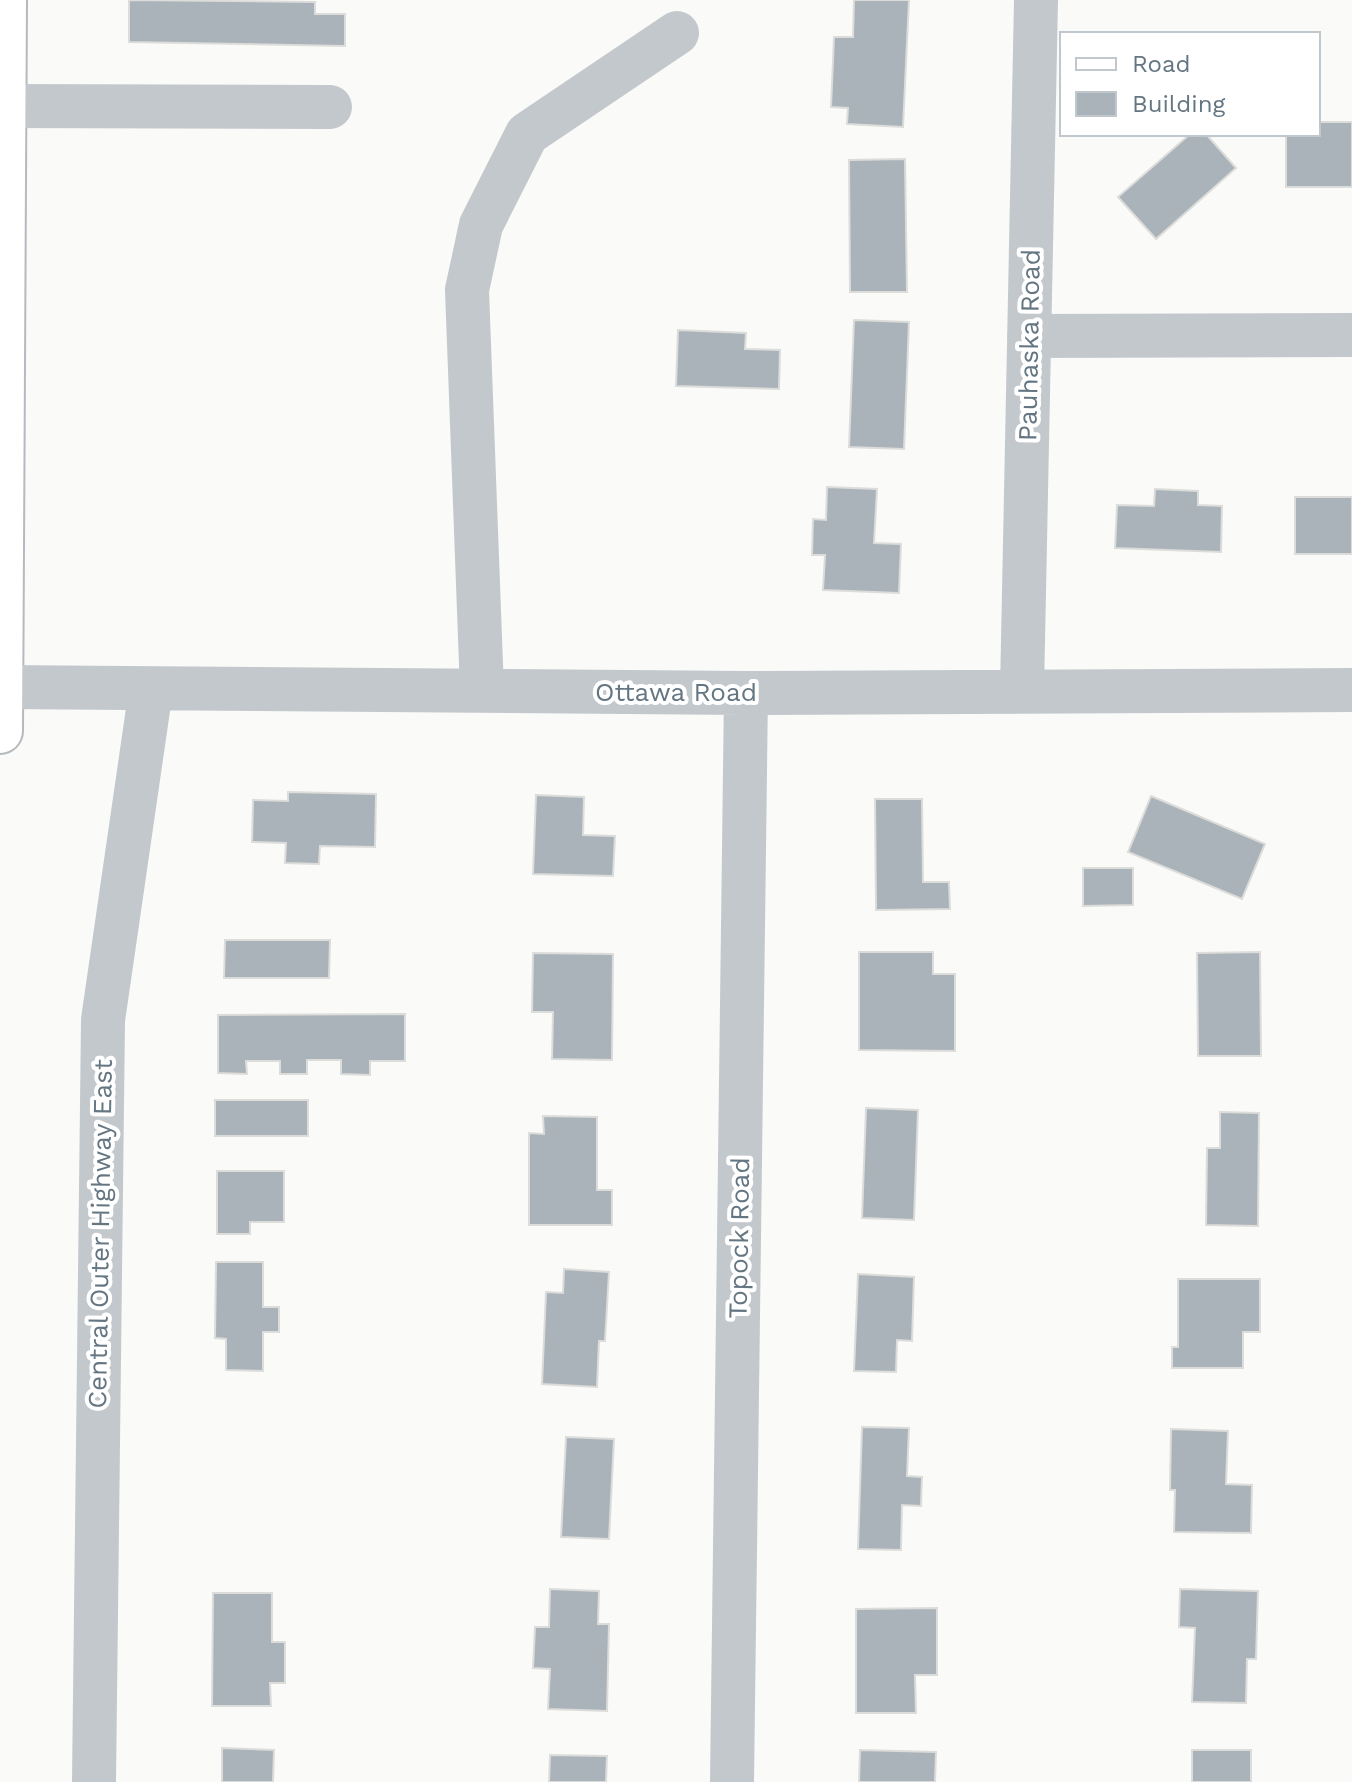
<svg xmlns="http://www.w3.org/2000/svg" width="1352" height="1782" viewBox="0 0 1352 1782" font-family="'Work Sans',sans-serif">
  <rect width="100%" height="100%" fill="#fafaf8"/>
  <path fill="#aab3b9" stroke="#dcdcda" stroke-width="2" d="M129,0L315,2V14H345V46L129,42Z
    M854,0H909L903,127L847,124L848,108L831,107L834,37H853Z
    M1318,122H1352V187H1286V134H1318Z
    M1190,134H1206L1236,168L1156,239L1118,197Z
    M905,159L907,292H850L849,160Z
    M854,320L909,322L904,449L849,447Z
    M678,330L746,333L745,349L780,350L779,389L676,386Z
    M827,487L877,489L874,543L901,544L899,593L823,590L825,555H812L813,519L826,520Z
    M1155,489L1198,491V505L1222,506L1221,552L1115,548L1117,505L1154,506Z
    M1295,497H1352V554H1295Z
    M288,792L376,794L375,847L320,846L319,864L285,863L286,843L252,842L253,800L288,801Z
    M536,795L584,797L583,835L615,836L613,876L533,874Z
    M1151,796L1265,844L1242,899L1128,852Z
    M875,799H922L923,882H949L950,909L876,910Z
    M1083,868H1133V905L1083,906Z
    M225,940H330L329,978H224Z
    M859,952H933V974H955V1051L859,1050Z
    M1260,952L1261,1056H1198L1197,953Z
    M533,953L613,954L612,1060L552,1059L553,1012H532Z
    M405,1014V1061H370V1075L341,1074V1060H307V1074H280V1061H246L247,1074L218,1073V1015Z
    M215,1100H308V1136H215Z
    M866,1108L918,1110L914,1220L862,1218Z
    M1220,1112L1259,1113L1258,1226L1206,1225L1207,1148H1220Z
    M543,1116L597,1117V1190H612V1225H529V1133L544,1134Z
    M217,1171H284V1222H250V1234H217Z
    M216,1262H263V1307H279V1332H263V1371L226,1370V1339L215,1338Z
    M564,1269L609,1272L605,1341H599L597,1387L542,1384L546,1292L563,1293Z
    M858,1274L914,1277L912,1341L897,1340L896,1372L854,1371Z
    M1178,1279H1260V1332H1243V1368H1172V1347H1178Z
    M862,1427L909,1428L907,1476L922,1477L921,1506L902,1505L901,1550L858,1549Z
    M1171,1429L1228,1431L1226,1484L1252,1485L1251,1533L1174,1532L1175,1490H1170Z
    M566,1437L614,1439L609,1539L561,1537Z
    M550,1589L599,1591L598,1624H609L607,1711L548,1709L550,1669L533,1668L535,1627H549Z
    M1180,1589L1258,1591L1256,1659H1247L1246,1703L1192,1702L1195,1628L1179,1627Z
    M213,1593H272V1642H285V1683H270L271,1706H212Z
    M937,1608V1675H915L916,1713H856V1609Z
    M222,1748L274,1750L273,1782H222Z
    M860,1750L936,1752L935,1782H859Z
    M1192,1750H1251V1782H1192Z
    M550,1755L607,1756L606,1782H549Z"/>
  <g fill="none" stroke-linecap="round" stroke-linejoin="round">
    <g stroke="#b5babe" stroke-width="48">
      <path id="major" d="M0,731L4,0"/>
    </g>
    <path stroke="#c3c8cc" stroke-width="44" d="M3,106L330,107
      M1029,336L1352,335
      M0,687L746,693L1352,690
      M1022,690L1036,0
      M482,691L467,290L481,225L527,134L677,33
      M94,1782L103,1020L151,689
      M732,1782L746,693"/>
    <use href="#major" stroke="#fff" stroke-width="44"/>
  </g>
  <g text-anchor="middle" stroke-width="8" stroke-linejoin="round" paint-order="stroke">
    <g font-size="26" fill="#657683" stroke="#fff">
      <text transform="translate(1029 345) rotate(-89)" y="9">Pauhaska Road</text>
      <text x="676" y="701">Ottawa Road</text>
      <text transform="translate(100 1234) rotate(-89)" y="9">Central Outer Highway East</text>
      <text transform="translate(739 1238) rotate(-89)" y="9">Topock Road</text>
    </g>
  </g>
  <rect x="1060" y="32" width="260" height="104" fill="#ffffff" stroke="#c1c8cd" stroke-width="2"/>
  <rect x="1076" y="58" width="40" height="12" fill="#ffffff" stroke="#c1c8cd" stroke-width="2"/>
  <text x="1132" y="72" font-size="24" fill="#657683">Road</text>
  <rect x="1076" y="92" width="40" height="24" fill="#aab3b9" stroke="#c1c8cd" stroke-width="2"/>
  <text x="1132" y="112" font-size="24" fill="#657683">Building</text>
</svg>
